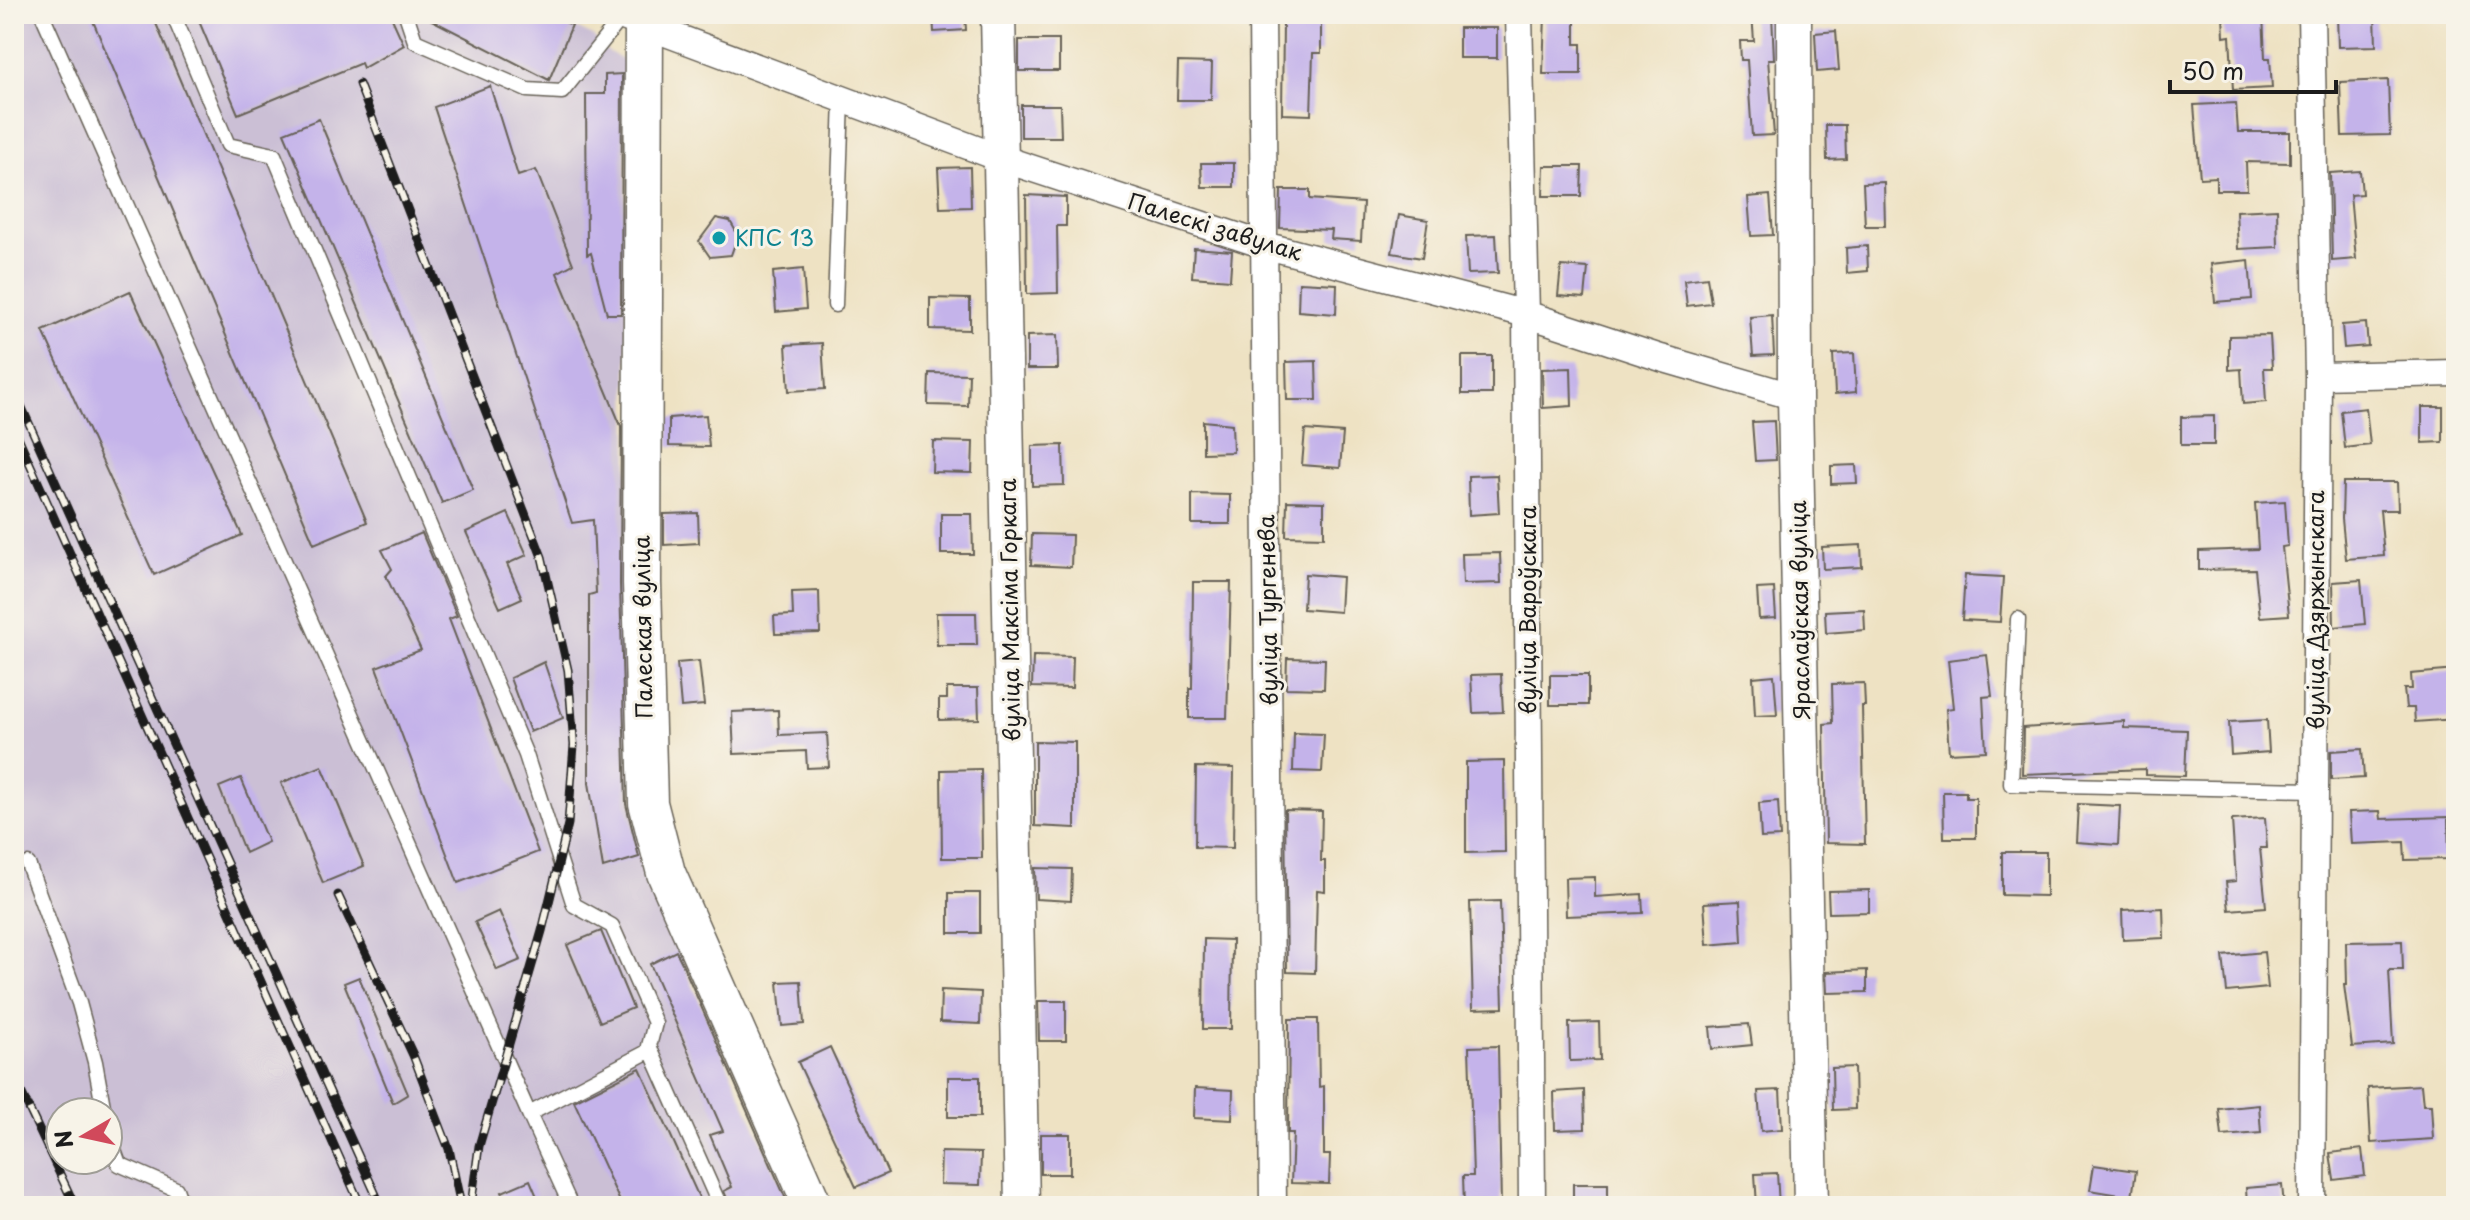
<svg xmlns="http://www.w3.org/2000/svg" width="2470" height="1220" viewBox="0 0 2470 1220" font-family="'Playpen Sans',sans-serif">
  <rect width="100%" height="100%" fill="#f7f3e8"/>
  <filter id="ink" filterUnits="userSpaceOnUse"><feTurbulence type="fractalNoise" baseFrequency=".0125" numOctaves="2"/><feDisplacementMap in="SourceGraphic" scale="16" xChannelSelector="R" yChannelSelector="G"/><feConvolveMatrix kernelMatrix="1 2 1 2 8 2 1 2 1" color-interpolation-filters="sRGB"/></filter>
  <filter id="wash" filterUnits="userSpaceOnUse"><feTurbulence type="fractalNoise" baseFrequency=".006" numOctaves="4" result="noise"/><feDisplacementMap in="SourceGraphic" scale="32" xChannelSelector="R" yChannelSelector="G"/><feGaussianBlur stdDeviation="1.8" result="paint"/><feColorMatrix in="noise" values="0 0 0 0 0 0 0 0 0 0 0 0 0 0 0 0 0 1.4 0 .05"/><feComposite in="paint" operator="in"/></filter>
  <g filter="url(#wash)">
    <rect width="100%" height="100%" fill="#eee2c3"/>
    <path fill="#cbbfd5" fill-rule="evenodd" d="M14,14H548L593,36L606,50L625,61L630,785L640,857L700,1002L791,1206H14ZM60,1112H108V1160H60Z"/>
    <g id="blocks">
      <path fill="#c4b3ea" d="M90,14H152L367,522L314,544Z
        M196,14H390L404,45L363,68L361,63L238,114Z
        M420,14H548L572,25L549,80Z
        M933,14H965L966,30L934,32Z
        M1545,14H1575V44H1581V74H1543Z
        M1752,14H1772L1774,59H1768L1774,135L1752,136L1747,60H1741L1740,41H1754Z
        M2223,14H2263L2265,58H2270L2272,88L2233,90L2230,36L2224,37Z
        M2337,14H2375L2376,46L2338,47Z
        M1283,23H1321V53H1313L1311,115L1282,114Z
        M1459,28H1497V58H1459Z
        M1836,31L1839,70L1817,72L1815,33Z
        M1019,40H1059V71H1019Z
        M1178,62L1212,63L1211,100H1177Z
        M622,74L621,314H607L591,253L587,255L586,94H605V75Z
        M2388,80L2390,135L2342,136L2340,82Z
        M490,86L518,176L536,170L573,264L557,273L621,426L620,584L626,804L639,857L603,868L589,783V595L596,593L593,520L572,523L434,107Z
        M2236,103L2238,132H2290V163L2246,162L2247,190H2216V177L2200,178L2194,105Z
        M1021,105H1060L1061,137H1021Z
        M319,119L473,490L442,503L284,133Z
        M1826,125H1845L1846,159L1827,160Z
        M1201,163H1234V187H1202Z
        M1544,166H1582L1581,196H1543Z
        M970,167L971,207L940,208L938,168Z
        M2360,171L2362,194L2350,195L2356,259L2332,261L2330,173Z
        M1884,182L1885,226H1865L1863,183Z
        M1281,190H1310V199L1363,203L1361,241L1331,239L1332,230L1280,228Z
        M1026,195L1066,197V226H1057L1058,293L1027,294Z
        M1770,195L1773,235L1751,236L1748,197Z
        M2277,209L2278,247L2238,249L2236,211Z
        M1399,215L1428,220L1422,258L1392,253Z
        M716,218L730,221L738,235L731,255L710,257L699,241Z
        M1496,235L1498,273L1468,274L1466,236Z
        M1867,246L1868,271L1847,273L1846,248Z
        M1194,248L1232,251L1230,280L1192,277Z
        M2249,260L2252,299L2215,302L2211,264Z
        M1561,266L1588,268L1585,298L1558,296Z
        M803,269L806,309L776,312L773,272Z
        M1707,277L1711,303L1687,306L1684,280Z
        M1299,282L1337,284L1336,314L1298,311Z
        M130,291L242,535L154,575L43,331Z
        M930,298L970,299V330L930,329Z
        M1772,315L1774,355L1753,356L1750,317Z
        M2366,323L2368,346L2344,348L2342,325Z
        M1057,335L1058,369H1027V336Z
        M2270,335L2272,368H2264L2266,402L2243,404L2241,369L2229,370V336Z
        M822,343L825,389L789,391L786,345Z
        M1854,353L1856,392L1835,394L1833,354Z
        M1462,356H1492V394H1462Z
        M1316,361L1317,400H1287L1286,362Z
        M1571,368L1572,406L1543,408L1542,369Z
        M929,373L969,374L968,406L928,405Z
        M2422,407H2443V442L2422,443Z
        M2366,408L2370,445L2345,448L2341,411Z
        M706,415L709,447L669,446V418Z
        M2214,416V445H2181V417Z
        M1203,421L1232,424L1233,452L1203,453Z
        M1774,421L1776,460L1755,461L1752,422Z
        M1305,430L1343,433L1340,468L1302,465Z
        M933,441L973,442L972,473L932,472Z
        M1063,445L1064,485L1032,486V446Z
        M1856,465L1857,483L1831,484V466Z
        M1497,475L1499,513L1469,515L1468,476Z
        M2343,482H2397L2398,510H2380L2384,556L2346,559L2342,519Z
        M1192,494L1230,495V524H1192Z
        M1287,501L1324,502V537L1286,536Z
        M2285,501L2288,546L2282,547L2289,615L2260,617L2255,569L2199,570V551L2258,549L2255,503Z
        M508,513L527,555L507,564L522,598L500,608L466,532Z
        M698,513L699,543L664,545V514Z
        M941,514H972L973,554H941Z
        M422,533L457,616L449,619L538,852L458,883L376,667L421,650L386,576L392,569L382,550Z
        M1032,534L1072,535L1071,567L1031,565Z
        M1861,545L1862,567L1823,569L1822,547Z
        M1500,553L1501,583L1463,584L1462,554Z
        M1305,574L1342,577L1340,612L1303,609Z
        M1965,575L2003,577L2000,622L1962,620Z
        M2361,580L2365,624L2334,627L2333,582Z
        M1193,582H1231L1227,718H1189V688H1192Z
        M1774,588L1776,618L1759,619L1757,589Z
        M819,591L820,633L775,634L774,616L793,615L792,592Z
        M1864,609L1865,630L1826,633L1825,611Z
        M936,613H976L977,645H937Z
        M1987,655L1992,696L1983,697L1986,751L1949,753L1946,709L1953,708L1948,660Z
        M1033,656L1073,657L1072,688L1032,687Z
        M1287,658L1325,659L1324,689L1286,688Z
        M699,661L704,705L681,707L677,663Z
        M544,662L563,718L530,732L510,678Z
        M2456,670V719L2415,722L2414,708H2406L2404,689H2412L2411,674Z
        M1501,674L1503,712L1473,713L1471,675Z
        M1550,675H1588V705H1550Z
        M1774,675L1777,715L1755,716L1753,677Z
        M1864,683L1865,706H1862L1865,844L1826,843L1824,724L1833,723L1832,684Z
        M947,688H978L979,719L939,720V699H947Z
        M778,710L779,735L827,733L829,767L807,768L806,751L734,754L732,712Z
        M2267,720L2269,752L2231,755L2229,722Z
        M2124,721V728L2187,730L2185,776L2145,775V769L2022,774L2023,728Z
        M1294,733L1324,734L1322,772L1293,771Z
        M1035,741L1075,742V828L1035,826Z
        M2362,749L2364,778L2331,780V751Z
        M1504,761L1505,852L1466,853V762Z
        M322,766L364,866L323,883L281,783Z
        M1196,767L1234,768L1233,848L1195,847Z
        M981,769L982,858H942L941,770Z
        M241,778L268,842L245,853L219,787Z
        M1943,792H1966V798H1976V838H1944Z
        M1778,801L1780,837L1761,838L1759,803Z
        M2078,804L2120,806L2118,845L2076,842Z
        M1285,810L1322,811L1321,861H1325V891L1317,890L1315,973L1287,972Z
        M2380,811L2381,819L2448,817L2449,859L2405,860L2404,842L2351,844L2349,812Z
        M2265,818L2267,848H2260L2266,907L2229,910L2226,882L2236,881L2232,820Z
        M2002,852H2046V896L2002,895Z
        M1035,868L1072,869L1071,901L1036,899Z
        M1595,877V897L1642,894L1643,913L1566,916L1565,878Z
        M1869,890V912L1829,913L1828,891Z
        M949,893H980V933H949Z
        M1500,901L1503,1008L1473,1009L1470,902Z
        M1740,901L1742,942L1707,945L1704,903Z
        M2163,908L2164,938L2123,940L2122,910Z
        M499,911L521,960L497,970L475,922Z
        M601,931L633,1008L600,1022L567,945Z
        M1204,939L1232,940L1231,1029H1203Z
        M2402,941L2403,970H2389L2393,1044L2352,1047L2344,985H2347L2346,942Z
        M676,951L682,963L789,1206H730L724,1191L732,1187L710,1135L723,1131L650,964Z
        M2264,952L2268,988L2227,992L2223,956Z
        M1867,970V992L1827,993L1826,972Z
        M359,977L408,1094L393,1103L344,983Z
        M801,981L804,1024L782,1026L778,982Z
        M941,990L981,992L980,1024L940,1022Z
        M1038,1001H1066V1041H1039Z
        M1289,1019H1318L1319,1087L1324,1086V1155H1330L1329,1184L1291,1183L1293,1133H1288Z
        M1599,1022L1600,1060L1570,1061L1569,1023Z
        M1749,1024L1752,1045L1712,1049L1710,1027Z
        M1498,1046L1501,1206H1464L1463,1176H1473L1469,1047Z
        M830,1047L888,1173L856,1187L798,1062Z
        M1854,1067L1855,1109L1833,1110L1832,1068Z
        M640,1068L701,1202L706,1200L709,1206H622L574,1101Z
        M948,1077H980V1117H948Z
        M2421,1085L2423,1105H2431L2433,1139L2371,1143L2368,1088Z
        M1195,1088L1233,1090L1232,1120L1194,1118Z
        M1584,1090L1585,1129L1555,1130L1554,1092Z
        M1780,1090L1782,1129L1761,1131L1758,1091Z
        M2259,1105L2261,1133L2222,1136L2219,1109Z
        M1041,1134H1070V1174H1041Z
        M2362,1149L2365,1176L2334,1180L2330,1153Z
        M941,1152L981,1153L980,1185L940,1184Z
        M2094,1165L2136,1171L2132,1197L2090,1190Z
        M1777,1173L1779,1206H1757L1755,1174Z
        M530,1180L541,1206H508L502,1192Z
        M1573,1184H1608V1206H1573Z
        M2282,1185L2284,1206H2247L2246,1188Z"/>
    </g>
  </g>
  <g filter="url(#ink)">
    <use href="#blocks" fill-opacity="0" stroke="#666156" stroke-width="2"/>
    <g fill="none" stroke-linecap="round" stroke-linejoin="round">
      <g stroke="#666156" stroke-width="17">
        <path id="service" d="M42,14L529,1114
          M173,14L228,145L274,155L526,755L574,905L612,926L655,1023L649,1046L720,1206
          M406,14L415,41L527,90L562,92L622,17
          M835,305L842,99
          M2018,619L2011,784L2315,790
          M28,864L79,1003L95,1062L104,1112
          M108,1134L119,1164L176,1189L182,1206
          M571,1206L529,1114L651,1050"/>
      </g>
      <g stroke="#666156" stroke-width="29">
        <path id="minor" d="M615,14L1000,158L1264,245L1526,314L1661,358L1795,397
          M1262,14L1273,1206
          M1519,14L1526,314L1532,1206
          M2311,14L2318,376L2312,1206
          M2318,376L2456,373"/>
      </g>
      <g stroke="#666156" stroke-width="37">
        <path id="tertiary" d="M998,14L1022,1206
          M1794,14L1795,397L1811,1206"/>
      </g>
      <g stroke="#666156" stroke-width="41">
        <path id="secondary" d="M644,14L642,583L648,803L666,873L813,1206"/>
      </g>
      <use href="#service" stroke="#fff" stroke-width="14"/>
      <use href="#minor" stroke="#fff" stroke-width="26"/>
      <use href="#tertiary" stroke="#fff" stroke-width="34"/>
      <use href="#secondary" stroke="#fff" stroke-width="38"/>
      <g stroke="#1c1c1c" stroke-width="9">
        <path id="rail" d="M359,84L542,557L568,670L574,745L568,824L542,931L479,1146L471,1206
          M14,390L381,1206
          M14,428L361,1206
          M338,895L413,1055L449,1149L461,1206
          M14,1077L75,1206"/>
      </g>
      <use href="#rail" stroke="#f7f3e8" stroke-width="6" stroke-dasharray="18" stroke-linecap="butt"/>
    </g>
  </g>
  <circle fill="#0f9aa8" stroke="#f7f3e8" stroke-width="3" cx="719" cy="238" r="8"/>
  <g text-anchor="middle" stroke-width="6" stroke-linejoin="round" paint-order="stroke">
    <g font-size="22" fill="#1c1c1c" stroke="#f7f3e8">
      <text transform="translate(1215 227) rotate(17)" y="8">Палескі завулак</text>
      <text transform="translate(1010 610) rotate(-91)" y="8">вуліца Максіма Горкага</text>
      <text transform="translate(1268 610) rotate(-91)" y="8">вуліца Тургенева</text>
      <text transform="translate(1528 610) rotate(-90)" y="8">вуліца Вароўскага</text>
      <text transform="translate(1800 610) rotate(-91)" y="8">Яраслаўская вуліца</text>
      <text transform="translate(2316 610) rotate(-90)" y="8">вуліца Дзяржынскага</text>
      <text transform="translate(643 627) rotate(-91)" y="8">Палеская вуліца</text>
    </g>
    <g font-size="22" fill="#0d838f" stroke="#f7f3e8" text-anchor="start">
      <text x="735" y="246">КПС 13</text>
    </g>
  </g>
  <rect width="2470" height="1220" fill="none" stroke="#f7f3e8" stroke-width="48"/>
  <g transform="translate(84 1136) rotate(261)"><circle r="38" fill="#f7f3e8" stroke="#9f9d96" stroke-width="2"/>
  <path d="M0-6L14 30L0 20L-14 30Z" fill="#d1495b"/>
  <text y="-12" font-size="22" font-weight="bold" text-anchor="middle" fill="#1c1c1c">N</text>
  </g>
  <path d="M2170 80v12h166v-12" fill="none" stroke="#1c1c1c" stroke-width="4"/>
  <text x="2182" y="80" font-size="24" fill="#1c1c1c" stroke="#f7f3e8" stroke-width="6" paint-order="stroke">50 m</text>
</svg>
